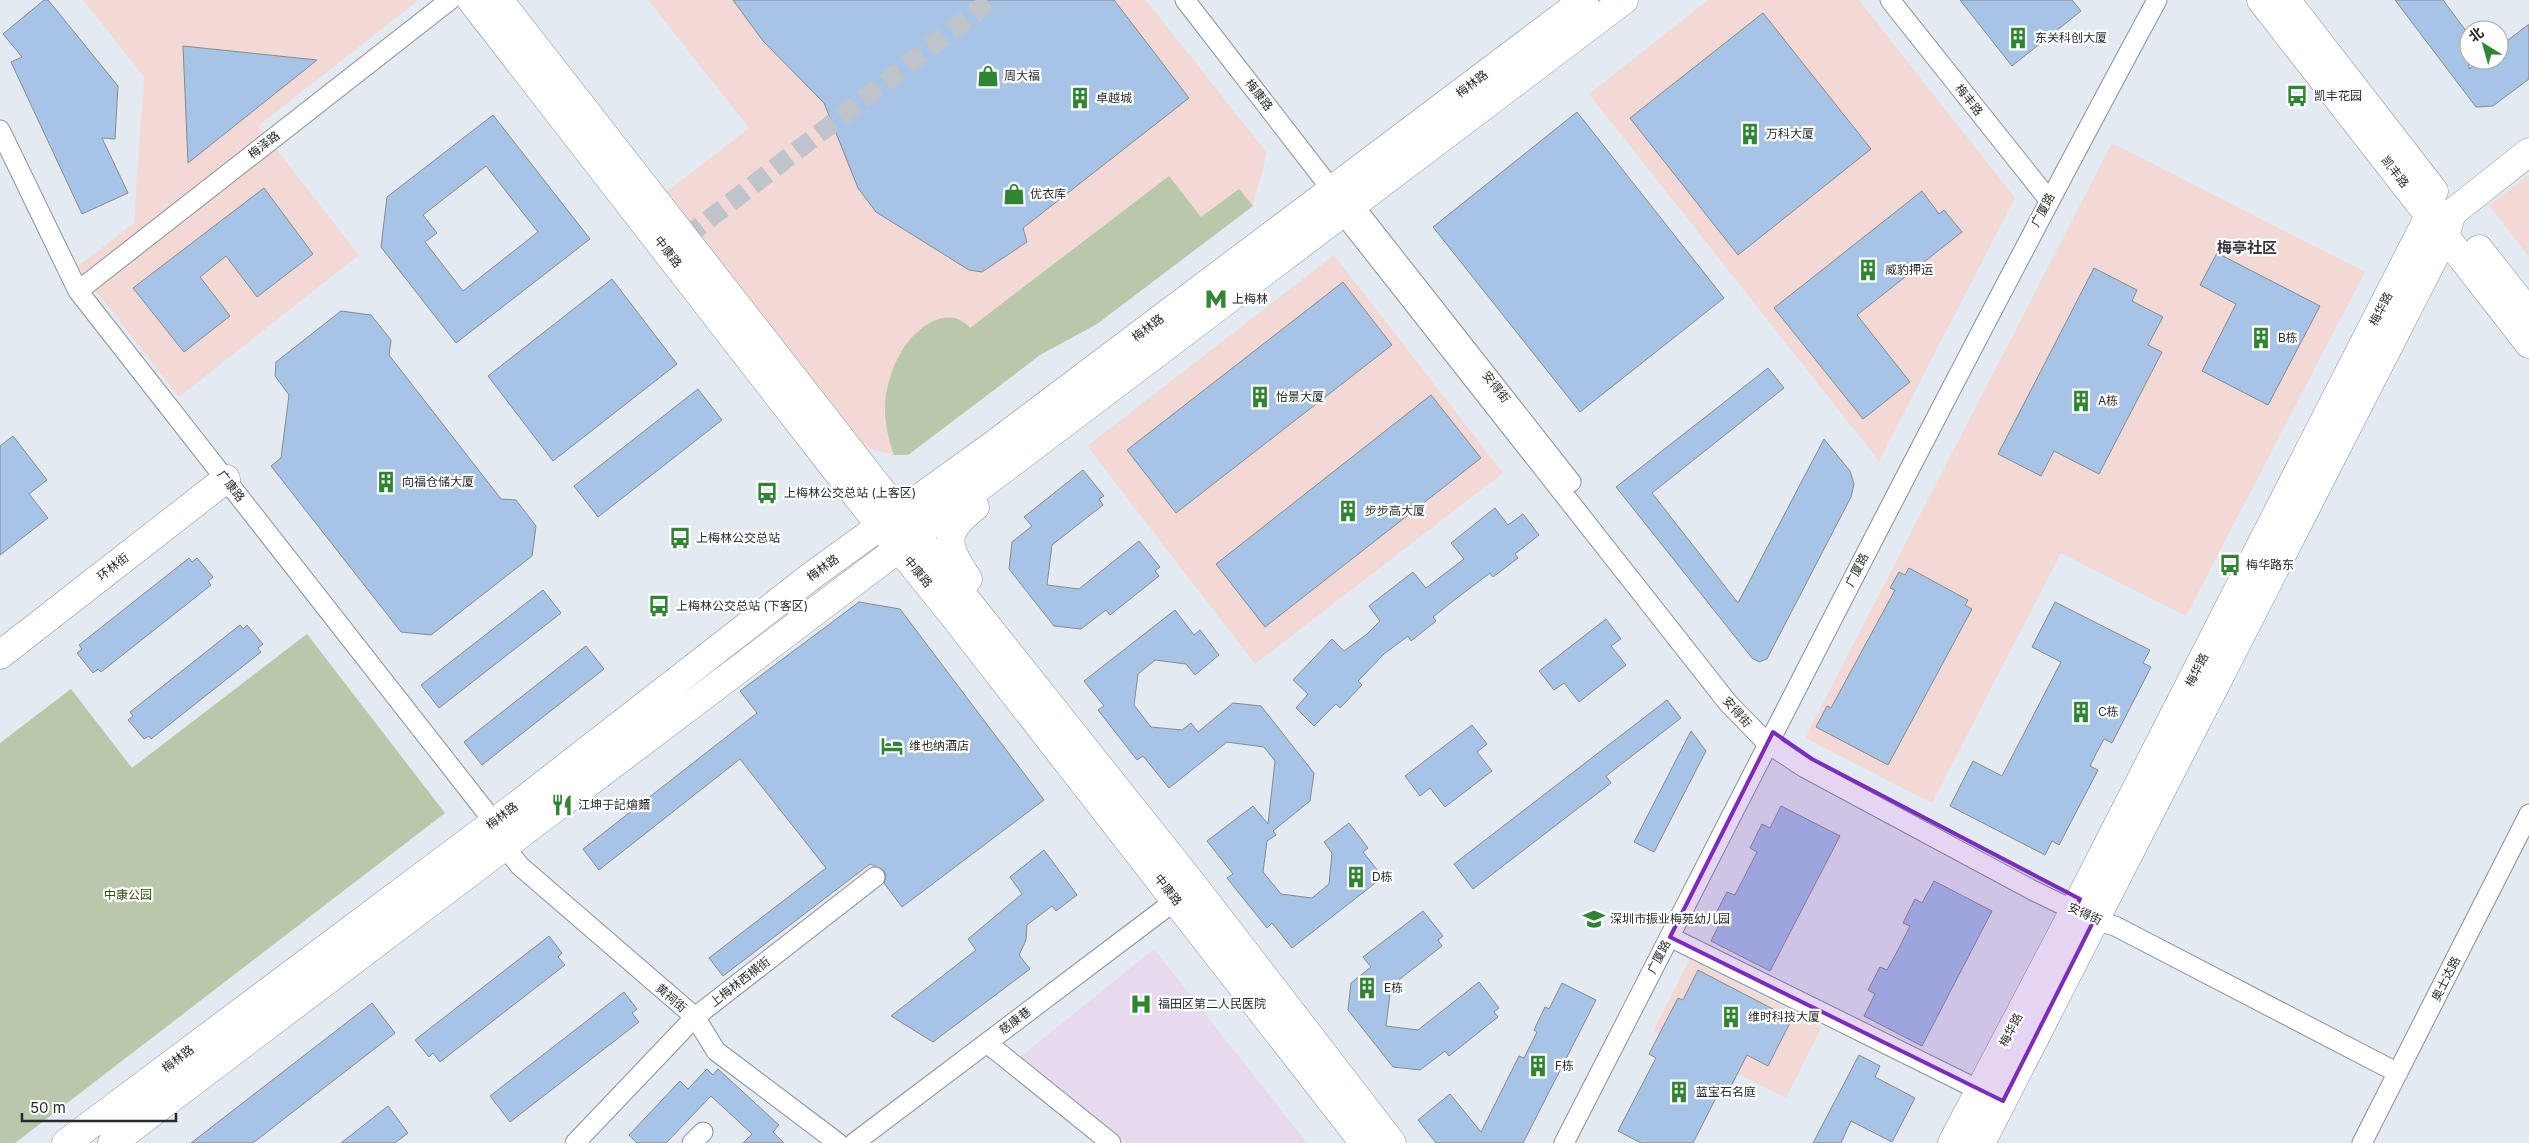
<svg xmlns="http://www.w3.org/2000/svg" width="2529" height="1143" viewBox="0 0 2529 1143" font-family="Inter,'Noto Sans SC',sans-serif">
  <rect width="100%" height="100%" fill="#e4eaf1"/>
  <path fill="#f3d9d6" d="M83,0H419L258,126L359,255L179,397L77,267L134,223L144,77Z
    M648,0H1146L1267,153L1253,206L1097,324L1040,355L908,455H894L871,449L860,443L661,196L749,128Z
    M1708,0H1859L2015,198L1879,461L1589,94Z
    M2112,143L2365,272L2186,616L2061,553L1932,803L1805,738Z
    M2529,175V257L2489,205Z
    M1334,255L1503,473L1255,664L1087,446Z
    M1690,959L1822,1027L1786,1098L1653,1031Z"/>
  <path fill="#e7daee" d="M1154,949L1307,1143H1127L1019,1058Z"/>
  <path fill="#b9c7aa" d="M1169,176L1201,217L1239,189L1253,206L1097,324L1040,355L908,455H894C887,435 883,415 886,394C889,380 893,366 900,354C913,330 947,302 970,328Z
    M307,634L445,813L15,1143H0V743L71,689L132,768Z"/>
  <path fill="#a7c4e6" stroke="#858a91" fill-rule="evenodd" d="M44,0H48L118,86L115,139L102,138L128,193L82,214L11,62L22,57L3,34Z
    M733,0H1114L1189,98L1023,228L1027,242L982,272L969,270L876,212L858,188L824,103L763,41Z
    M1960,0H2072L2081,11L2012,66Z
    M2395,0H2443L2469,35V69L2481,60H2499V47L2529,24V79L2493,106L2476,107Z
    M1763,13L1871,149L1738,255L1630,118Z
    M183,46L317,60L188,163Z
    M1577,112L1724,298L1580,412L1433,227Z
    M493,115L590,239L456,343L381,247L387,197ZM486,166L538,232L463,291L425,242L437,233L423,215Z
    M264,188L313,254L257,297L226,256L200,277L230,316L184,352L133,288Z
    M1922,191L1939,214L1944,210L1962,232L1857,315L1910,382L1863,419L1774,308Z
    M2217,253L2320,306L2268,405L2202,371L2236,304L2200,285Z
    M2094,268L2137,290L2132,301L2163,317L2148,345L2162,352L2099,474L2054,451L2041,476L1998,454Z
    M612,279L677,364L553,461L488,376Z
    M1343,282L1392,345L1176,513L1127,450Z
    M341,311L371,315L391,340L389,355L501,499L516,500L536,526L532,556L431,635L401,632L271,466L281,458L289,395L275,376L276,362Z
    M1768,368L1784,388L1652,493L1738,603L1824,439L1850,471L1854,484L1851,497L1769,655L1767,659L1759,662L1752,658L1616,487Z
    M698,389L722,420L598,517L574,486Z
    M1431,395L1481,458L1265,627L1216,564Z
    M13,436L47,480L29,494L48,518L0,555V446Z
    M1083,470L1104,496L1099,499L1103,505L1052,545L1047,585L1079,589L1139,541L1160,567L1155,571L1159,576L1110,615L1106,610L1081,629L1054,626L1009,569L1012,542L1032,526L1024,517Z
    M1495,508L1508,525L1523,514L1539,535L1515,554L1518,558L1493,577L1490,573L1453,601L1433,617L1436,621L1411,641L1408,636L1384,654L1358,681L1362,685L1340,708L1336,704L1314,726L1296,708L1308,694L1293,680L1332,639L1344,651L1367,634L1380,621L1369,606L1413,572L1426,588L1464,559L1451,543Z
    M189,558L192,562L197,558L213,577L208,581L211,585L101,672L98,669L93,673L77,653L82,649L79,645Z
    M1909,568L1968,600L1965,605L1972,609L1888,765L1816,727L1827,706L1831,708L1895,590L1890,588L1899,572L1905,575Z
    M543,590L561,613L439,708L421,685Z
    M859,602L900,609L1044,800L902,907L884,883L886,876L884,871L870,864L723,976L709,958L826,868L740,759L599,870L583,849L757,713L740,691Z
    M2055,602L2150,650L2143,663L2151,667L2112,743L2104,739L2097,752L2090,766L2098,770L2059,845L2052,841L2045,855L1950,806L1973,761L2002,776L2061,662L2032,647Z
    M1175,610L1194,635L1200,630L1219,655L1195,675L1186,664L1155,660L1138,674L1134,705L1151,727L1182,730L1191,723L1198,732L1233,703L1261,706L1314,773L1310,801L1273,831L1276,835L1267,841L1263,872L1281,894L1312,898L1329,884L1332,853L1324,842L1349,823L1368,848L1363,852L1383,877L1292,948L1272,923L1267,928L1227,878L1233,874L1207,841L1253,806L1268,824L1275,761L1264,747L1227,742L1169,788L1143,756L1137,760L1098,710L1104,706L1084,681Z
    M1606,619L1621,639L1611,646L1626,665L1579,702L1564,683L1554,690L1539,671Z
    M240,625L243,629L247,625L263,644L258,648L261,652L151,739L149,736L144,739L128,720L133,716L130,712Z
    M586,646L604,669L482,765L464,742Z
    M1667,700L1681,718L1606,776L1611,783L1473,889L1454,864Z
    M1472,725L1487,744L1477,752L1492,771L1445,807L1430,788L1420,796L1405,776Z
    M1691,731L1706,751L1654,852L1634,842Z
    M1781,806L1840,836L1770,971L1711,941L1722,919L1715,915L1727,892L1735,895L1757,852L1750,848L1762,824L1770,828Z
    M1044,850L1077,895L1056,911L1052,906L1027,925L1026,940L1019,955L1030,969L933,1042L891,1016L976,950L968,939L1022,894L1010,877Z
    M1934,881L1992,911L1922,1046L1864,1016L1875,994L1868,990L1880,967L1887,970L1899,948L1910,926L1903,923L1915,899L1922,903Z
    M1423,911L1443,936L1438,940L1442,946L1391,986L1386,1026L1418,1030L1479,982L1499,1008L1494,1012L1498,1017L1449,1056L1445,1051L1420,1070L1393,1067L1348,1010L1351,983L1371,967L1363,957Z
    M549,936L562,953L558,957L565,965L440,1062L433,1053L429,1057L415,1040Z
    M1698,970L1792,1019L1768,1066L1747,1055L1727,1094L1720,1090L1693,1143H1641L1618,1131L1656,1058L1649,1054L1678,998L1683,1000Z
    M1562,983L1596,1000L1523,1143H1436L1418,1120L1450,1094L1481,1132L1519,1056L1524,1058L1537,1032L1534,1030L1545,1007L1549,1009Z
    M624,992L637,1009L632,1013L639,1022L510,1122L490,1096Z
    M372,1003L395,1033L285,1118L253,1143H191Z
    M1859,1055L1880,1066L1875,1077L1915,1098L1892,1142L1851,1121L1841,1143H1813Z
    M707,1069L713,1075L718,1069L779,1125L773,1132L784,1143H743L752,1134L711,1096L666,1143H637L629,1135L680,1081L688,1089Z
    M388,1106L408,1133L395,1143H341Z"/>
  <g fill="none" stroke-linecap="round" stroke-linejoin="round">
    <path stroke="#bec4ca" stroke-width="19" stroke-dasharray="19 9" stroke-linecap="butt" d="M686,237L991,0"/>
    <g stroke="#8b9097" stroke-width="21">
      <path id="street" d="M1185,0L1332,190
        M1890,0L2049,200
        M0,130L78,291L494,822
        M1354,206L1571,482
        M1343,214L1728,703L1767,743L1805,768L2032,890L2094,920L2115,926L2398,1073
        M78,291L450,0
        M505,847L520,866L695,1017L716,1051L838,1143
        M1670,937L1989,1095
        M987,1043L1111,1143
        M575,1143L695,1017L875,877
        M692,1143L703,1132
        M854,1143L1176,900
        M1564,1143C1760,761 1953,378 2157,0
        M2362,1143L2529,814"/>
    </g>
    <g stroke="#8b9097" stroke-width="29">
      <path id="secondary" d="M471,0L839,474L956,619L1364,1143
        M499,0L972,607L1194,886L1392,1143
        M2261,0L2529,344
        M2286,0L2434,191
        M2433,215L2452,213L2529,152
        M2479,249L2529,313
        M968,579C946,546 941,533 975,507
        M0,655L226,479
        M66,1143L512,809L814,574L993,445L1584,0
        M112,1143C617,763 1122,383 1624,0
        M1952,1143L2080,899L2429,216
        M1981,1143L2445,236L2452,213"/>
    </g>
    <use href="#street" stroke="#fff" stroke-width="19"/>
    <use href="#secondary" stroke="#fff" stroke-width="28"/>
  </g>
  <path fill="#7b2cbf" fill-opacity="0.2" stroke="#7b2cbf" stroke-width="4" stroke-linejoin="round" d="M1773,732L1812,759L2080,899L2074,910L2094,920L2003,1101L1670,937Z"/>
  <defs>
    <g id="building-bare" transform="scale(1.725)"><path d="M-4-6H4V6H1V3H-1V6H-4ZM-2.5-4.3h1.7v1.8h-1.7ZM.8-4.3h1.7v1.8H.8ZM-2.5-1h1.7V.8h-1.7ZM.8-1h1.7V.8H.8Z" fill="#308533" stroke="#fff" stroke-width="2.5" paint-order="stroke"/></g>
    <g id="shop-bare" transform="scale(1.725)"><path d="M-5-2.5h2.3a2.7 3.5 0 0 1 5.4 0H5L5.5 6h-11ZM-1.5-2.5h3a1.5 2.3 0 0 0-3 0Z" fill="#308533" stroke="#fff" stroke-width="2.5" paint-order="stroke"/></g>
    <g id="bus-bare" transform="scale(1.725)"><path d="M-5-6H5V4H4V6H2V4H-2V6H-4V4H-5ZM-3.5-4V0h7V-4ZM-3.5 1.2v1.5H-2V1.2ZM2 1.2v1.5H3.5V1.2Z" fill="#308533" stroke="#fff" stroke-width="2.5" paint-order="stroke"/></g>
    <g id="metro-bare" transform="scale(1.725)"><path d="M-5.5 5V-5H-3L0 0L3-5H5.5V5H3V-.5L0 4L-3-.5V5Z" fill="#308533" stroke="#fff" stroke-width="2.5" paint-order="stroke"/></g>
    <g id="hotel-bare" transform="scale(1.725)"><path d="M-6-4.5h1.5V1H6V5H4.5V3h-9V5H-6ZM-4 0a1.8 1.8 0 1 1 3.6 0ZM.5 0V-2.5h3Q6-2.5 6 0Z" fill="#308533" stroke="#fff" stroke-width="2.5" paint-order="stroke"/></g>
    <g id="restaurant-bare" transform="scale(1.725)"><path d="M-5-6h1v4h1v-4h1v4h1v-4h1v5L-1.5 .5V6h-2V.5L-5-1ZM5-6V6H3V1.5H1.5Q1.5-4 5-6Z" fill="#308533" stroke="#fff" stroke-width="2.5" paint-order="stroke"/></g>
    <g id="school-bare" transform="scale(1.725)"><path d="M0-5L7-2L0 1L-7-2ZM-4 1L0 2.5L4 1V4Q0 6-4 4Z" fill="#308533" stroke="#fff" stroke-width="2.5" paint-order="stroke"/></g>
    <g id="hospital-bare" transform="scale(1.725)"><path d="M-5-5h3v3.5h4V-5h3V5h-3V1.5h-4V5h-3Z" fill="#308533" stroke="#fff" stroke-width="2.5" paint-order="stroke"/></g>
  </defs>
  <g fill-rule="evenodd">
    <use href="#building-bare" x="2018" y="38"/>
    <use href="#shop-bare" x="988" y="76"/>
    <use href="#bus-bare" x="2297" y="96"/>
    <use href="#building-bare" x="1080" y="98"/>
    <use href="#building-bare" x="1750" y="134"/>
    <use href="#shop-bare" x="1014" y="194"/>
    <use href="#building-bare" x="1868" y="270"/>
    <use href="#metro-bare" x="1216" y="299"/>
    <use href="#building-bare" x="2261" y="338"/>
    <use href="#building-bare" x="1260" y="397"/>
    <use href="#building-bare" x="2081" y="401"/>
    <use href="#building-bare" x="386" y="482"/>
    <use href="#bus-bare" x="767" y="493"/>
    <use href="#building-bare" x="1348" y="511"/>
    <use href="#bus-bare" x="680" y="538"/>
    <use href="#bus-bare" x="2230" y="565"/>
    <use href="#bus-bare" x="659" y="606"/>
    <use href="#building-bare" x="2081" y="712"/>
    <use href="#hotel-bare" x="892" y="746"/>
    <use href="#restaurant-bare" x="562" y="805"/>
    <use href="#building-bare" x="1356" y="877"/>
    <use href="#school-bare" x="1594" y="919"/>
    <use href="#building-bare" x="1367" y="988"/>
    <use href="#hospital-bare" x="1141" y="1004"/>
    <use href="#building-bare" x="1731" y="1017"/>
    <use href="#building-bare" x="1538" y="1066"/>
    <use href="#building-bare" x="1679" y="1092"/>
  </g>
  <g text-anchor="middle" stroke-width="4.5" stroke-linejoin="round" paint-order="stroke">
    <g font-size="12" fill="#272a2c" stroke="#fff" text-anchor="start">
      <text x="2035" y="42">东关科创大厦</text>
      <text x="1004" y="80">周大福</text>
      <text x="2314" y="100">凯丰花园</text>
      <text x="1096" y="102">卓越城</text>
      <text x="1766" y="138">万科大厦</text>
      <text x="1030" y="198">优衣库</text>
      <text x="1885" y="274">威豹押运</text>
      <text x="1232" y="303">上梅林</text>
      <text x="2278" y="342">B栋</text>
      <text x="1276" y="401">怡景大厦</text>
      <text x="2098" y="405">A栋</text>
      <text x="402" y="486">向福仓储大厦</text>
      <text x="784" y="497">上梅林公交总站 (上客区)</text>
      <text x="1365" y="515">步步高大厦</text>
      <text x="696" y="542">上梅林公交总站</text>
      <text x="2246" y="569">梅华路东</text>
      <text x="676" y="610">上梅林公交总站 (下客区)</text>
      <text x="2098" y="716">C栋</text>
      <text x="909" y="750">维也纳酒店</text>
      <text x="578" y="809">江坤于記燴麵</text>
      <text x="1372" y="881">D栋</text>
      <text x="1610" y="923">深圳市振业梅苑幼儿园</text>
      <text x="1384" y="992">E栋</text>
      <text x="1158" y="1008">福田区第二人民医院</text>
      <text x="1748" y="1021">维时科技大厦</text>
      <text x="1555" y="1070">F栋</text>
      <text x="1696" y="1096">蓝宝石名庭</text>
    </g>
    <g font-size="12" fill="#272a2c" stroke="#fff">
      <text transform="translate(1472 84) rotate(-37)" y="4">梅林路</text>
      <text transform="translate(1259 95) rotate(52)" y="4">梅康路</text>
      <text transform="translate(1969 100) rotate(52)" y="4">梅丰路</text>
      <text transform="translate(264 145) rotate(-38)" y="4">梅泽路</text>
      <text transform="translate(2395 172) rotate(52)" y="4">凯丰路</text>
      <text transform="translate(2043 210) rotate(-62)" y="4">广厦路</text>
      <text transform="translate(668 252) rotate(52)" y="4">中康路</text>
      <text transform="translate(2381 309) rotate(-63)" y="4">梅华路</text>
      <text transform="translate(1148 328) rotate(-37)" y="4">梅林路</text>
      <text transform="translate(1496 387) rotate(52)" y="4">安得街</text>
      <text transform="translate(231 486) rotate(52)" y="4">广康路</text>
      <text transform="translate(113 567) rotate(-38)" y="4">环林街</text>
      <text transform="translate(823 568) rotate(-36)" y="4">梅林路</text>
      <text transform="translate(1857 570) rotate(-63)" y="4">广厦路</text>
      <text transform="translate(918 572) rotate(50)" y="4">中康路</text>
      <text transform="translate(2197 670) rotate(-63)" y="4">梅华路</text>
      <text transform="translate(1737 712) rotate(48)" y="4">安得街</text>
      <text transform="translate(502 816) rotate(-37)" y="4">梅林路</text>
      <text transform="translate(1168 890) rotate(52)" y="4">中康路</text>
      <text transform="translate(2085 914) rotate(24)" y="4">安得街</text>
      <text transform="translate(1659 957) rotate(-63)" y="4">广厦路</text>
      <text transform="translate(2446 979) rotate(-63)" y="4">奥士达路</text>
      <text transform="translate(740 982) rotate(-38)" y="4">上梅林西横街</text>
      <text transform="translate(671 998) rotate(40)" y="4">黄祠街</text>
      <text transform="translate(1015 1021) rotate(-37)" y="4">慈康巷</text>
      <text transform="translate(2011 1030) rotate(-63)" y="4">梅华路</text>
      <text transform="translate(178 1059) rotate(-37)" y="4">梅林路</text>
    </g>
    <g font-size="12" fill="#364d12" stroke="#fff">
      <text x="128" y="899">中康公园</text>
    </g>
    <g font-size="15" font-weight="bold" fill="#33373d" stroke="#fff">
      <text x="2247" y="253">梅亭社区</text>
    </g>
  </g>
  <g transform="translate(2484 45) rotate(323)"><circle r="24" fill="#ffffff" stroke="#a9aaab"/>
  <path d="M0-4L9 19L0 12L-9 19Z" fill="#308533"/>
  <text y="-8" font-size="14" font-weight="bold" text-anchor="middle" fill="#272a2c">北</text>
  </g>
  <path d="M22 1113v8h154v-8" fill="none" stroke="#272a2c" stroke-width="2.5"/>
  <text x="30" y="1113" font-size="15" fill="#272a2c" stroke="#ffffff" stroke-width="4" paint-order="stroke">50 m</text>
</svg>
